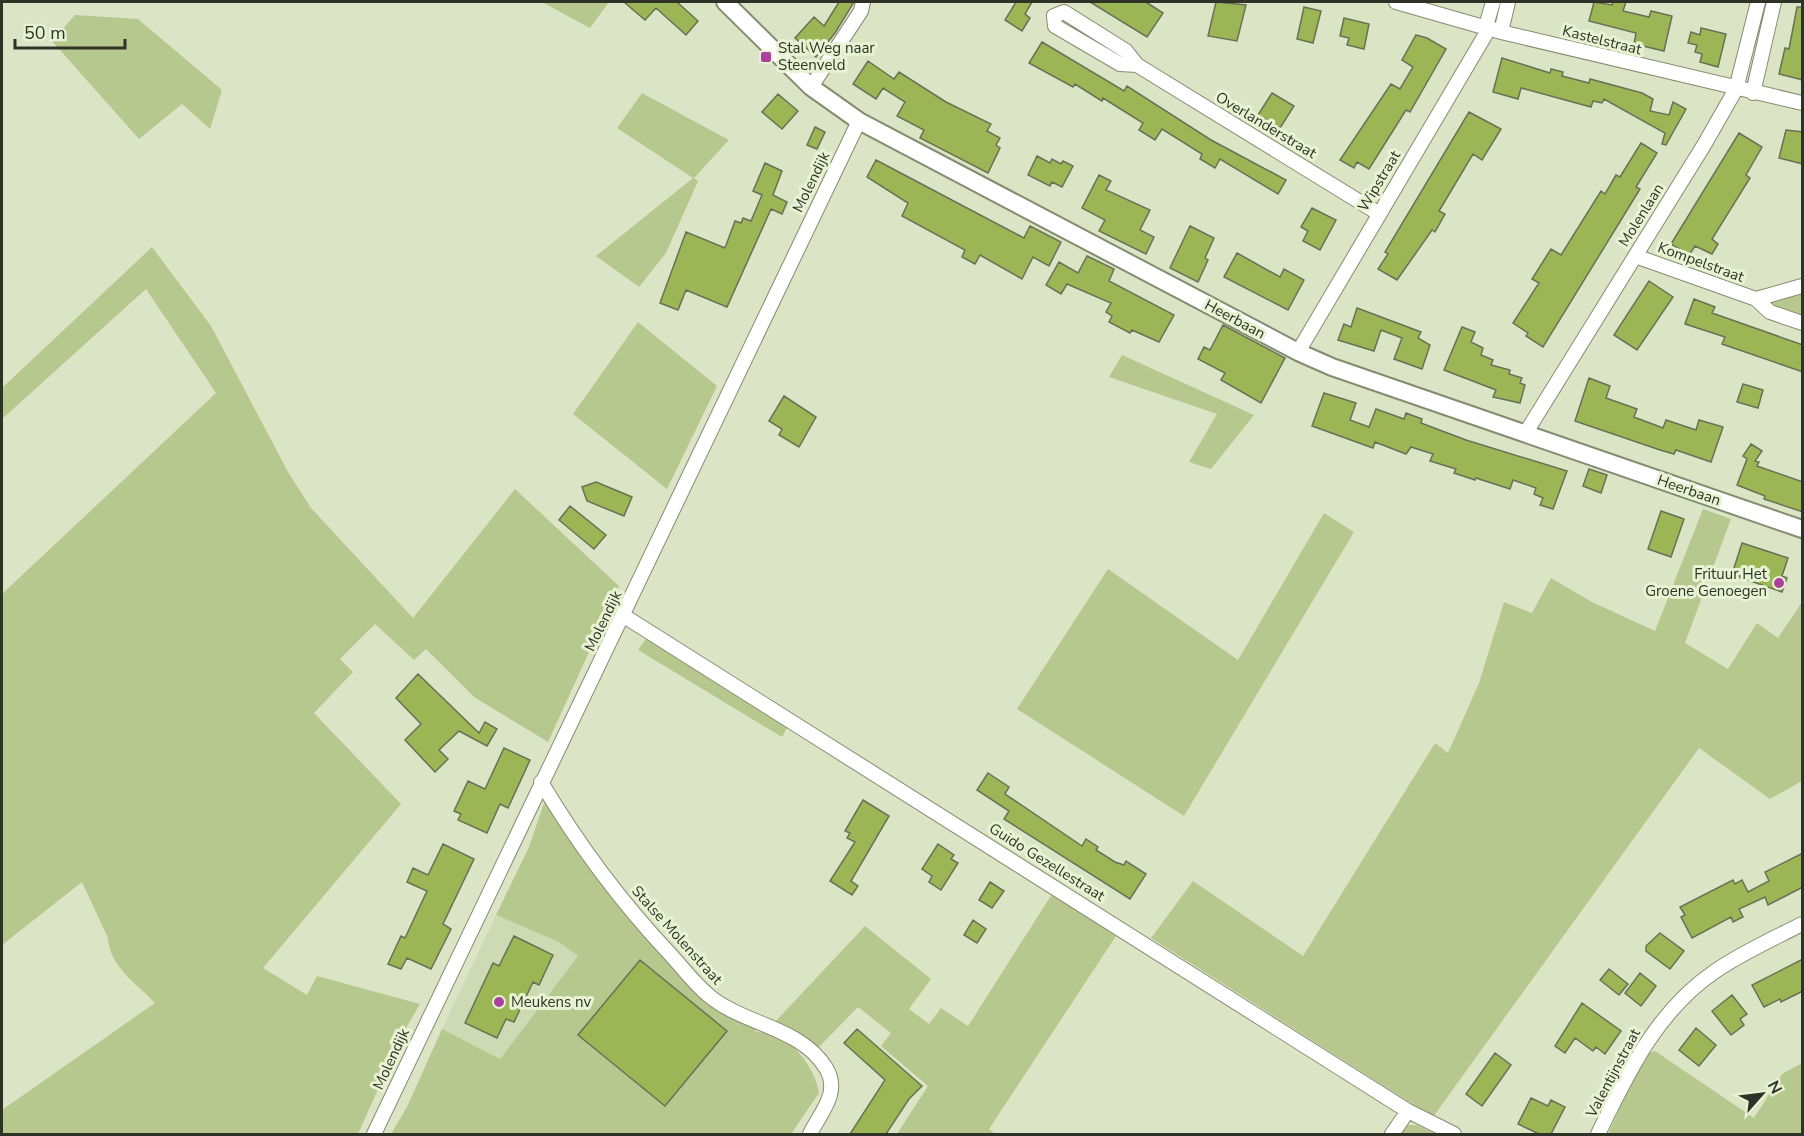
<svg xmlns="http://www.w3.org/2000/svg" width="1804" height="1136" viewBox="0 0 1804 1136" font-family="'Nunito Sans',sans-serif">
  <rect width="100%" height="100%" fill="#dbe5c6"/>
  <path fill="#cedab4" d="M496,915L559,942L578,956L500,1059L442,1029Z"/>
  <path fill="#b6c88e" d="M542,2H609L590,28Z
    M75,15L138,19L222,90L210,129L182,104L139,139L52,41Z
    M642,93L729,140L694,178L698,181L666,253L639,287L596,256L693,178L617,128Z
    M152,247L211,326L288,472L311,508L413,618L515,489L619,586L548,742L474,697L426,649L414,660L375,624L340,659L353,672L314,713L401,804L263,968L307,995L317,976L420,1004L402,1035L358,1134H2V1110L155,1003C137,984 109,966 108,938L82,882L2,945V594L216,393L146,289L2,419V388Z
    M1802,290V319L1772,308L1768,303Z
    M638,322L717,386L667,489L573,414Z
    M1122,355L1254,415L1211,469L1189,462L1217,414L1109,377Z
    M1703,509L1731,519L1685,643L1728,669L1757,623L1778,638L1802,602V781L1770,799L1699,748L1433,1117L1151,938L1193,881L1303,956L1435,743L1448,753L1479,683L1504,602L1532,613L1551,578L1592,602L1655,631Z
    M1324,513L1354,532L1184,816L1017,709L1108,569L1238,660Z
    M646,639L788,726L782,737L638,650Z
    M544,803L551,806L691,984L758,1027L755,1032C786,1029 815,1065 819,1093L791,1134H391L407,1107L442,1029L500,1059L578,956L559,942L496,915L529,847Z
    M1052,894L1116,936L989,1129L995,1134H897L928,1086L881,1046L891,1033L858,1007L817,1049L800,1035L775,1022L865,926L931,979L909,1009L929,1024L941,1008L968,1026Z
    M1655,1051L1754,1118L1782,1074L1802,1063V1134H1608L1644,1054Z
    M1405,1125H1417L1435,1134H1397Z"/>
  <path fill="#9cb655" stroke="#687155" stroke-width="1.5" d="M624,2H677L698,21L686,35L656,8L645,20Z
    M839,2H854L835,33L816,57L795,38L814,17L824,26Z
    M1016,2H1032L1025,14L1030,18L1022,31L1005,20Z
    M1090,2H1146L1163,13L1147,37Z
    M1216,2L1246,5L1237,41L1208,36Z
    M1594,2L1612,5L1613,2H1626L1623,11L1649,17L1651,11L1672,16L1664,51L1634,44L1636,33L1589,21Z
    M1304,7L1321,11L1313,43L1297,39Z
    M1797,7H1803V80L1779,74L1785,48L1789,49Z
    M1344,18L1369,24L1364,49L1347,45L1349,38L1340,36Z
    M1701,28L1726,34L1718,67L1700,62L1702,54L1695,52L1697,45L1688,43L1691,32L1700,35Z
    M1416,35L1427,38L1446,49L1410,112L1406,110L1369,169L1357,162L1354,168L1340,160L1391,84L1400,89L1413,67L1402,60Z
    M1042,42L1124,91L1127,86L1211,140L1286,180L1278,194L1220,159L1215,168L1200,159L1202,154L1162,129L1155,140L1139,130L1143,123L1103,98L1102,101L1075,84L1073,87L1029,63Z
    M1502,58L1550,73L1551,69L1563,72L1562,76L1589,83L1590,79L1642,93L1653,99L1650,111L1669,115L1673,102L1686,109L1666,145L1662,144L1665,133L1604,99L1602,103L1593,101L1591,107L1521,88L1518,99L1493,92Z
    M868,61L894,79L899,72L946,102L991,124L987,131L1000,138L996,145L1000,148L988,173L920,138L924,130L897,116L905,102L883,88L876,99L853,84Z
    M1272,93L1294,106L1280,128L1258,115Z
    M778,94L798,111L782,129L762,112Z
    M1469,112L1501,129L1482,160L1473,154L1439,211L1445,214L1435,232L1432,230L1397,280L1378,269L1388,254L1385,252Z
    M815,127L825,132L817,149L807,145Z
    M1786,130L1803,132V164L1779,158Z
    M1739,133L1762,147L1746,175L1750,178L1712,239L1718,244L1712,254L1695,246L1689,255L1671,244Z
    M1641,143L1657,153L1636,187L1640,189L1543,347L1526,336L1528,333L1513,323L1539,283L1532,279L1551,249L1561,255L1601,191L1605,194L1616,175L1620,177Z
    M1037,156L1050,163L1052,159L1061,164L1063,161L1073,166L1062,187L1052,182L1050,186L1028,175Z
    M876,160L1024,238L1030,226L1061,242L1049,266L1033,257L1022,279L980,255L975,264L962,257L965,250L902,216L908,203L867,177Z
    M765,163L782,171L773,195L787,202L782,214L771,209L727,307L686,290L678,310L660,303L686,232L725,248L735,221L741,223L743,218L751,221L762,195L753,191Z
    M1099,175L1111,181L1106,190L1150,210L1140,230L1154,237L1146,254L1099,231L1105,220L1082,208Z
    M1312,208L1336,220L1320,250L1303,241L1308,231L1301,227Z
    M1190,226L1214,238L1205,258L1208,260L1198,282L1170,268Z
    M1237,253L1280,277L1284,269L1304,280L1288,310L1224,277Z
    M1087,256L1114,269L1109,281L1174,315L1159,342L1132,330L1130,333L1109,322L1112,316L1106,312L1111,303L1067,284L1061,294L1046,285L1059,262L1078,273Z
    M1649,281L1673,297L1637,350L1614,335Z
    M1694,299L1715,307L1712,313L1803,345V372L1722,344L1725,337L1685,324Z
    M1357,308L1421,332L1418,338L1430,345L1422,369L1394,359L1402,338L1381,330L1374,351L1338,340L1344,324L1351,327Z
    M1223,325L1285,358L1261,403L1221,380L1225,373L1198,359L1204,347L1210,350Z
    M1462,327L1475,332L1471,342L1483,348L1481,355L1493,360L1491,365L1510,370L1509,374L1522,378L1520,383L1525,385L1520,403L1493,397L1496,390L1444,370Z
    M1589,378L1610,386L1606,398L1637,409L1634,417L1663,428L1666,420L1696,430L1699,420L1723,427L1711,462L1676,450L1674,454L1660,450L1575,421Z
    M1743,384L1763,390L1758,408L1737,402Z
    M1324,393L1356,403L1350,420L1369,427L1376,409L1404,419L1406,413L1422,419L1421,423L1466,440L1567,471L1553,509L1540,505L1543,498L1534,494L1536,488L1513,480L1510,489L1476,478L1475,480L1454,473L1456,469L1430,461L1433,454L1411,447L1406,454L1375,442L1373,448L1312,426Z
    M784,396L816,417L799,447L779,435L782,429L769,421Z
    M1751,444L1762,451L1755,461L1759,462L1757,466L1803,482V512L1764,499L1765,496L1737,485L1747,459L1743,456Z
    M1589,469L1607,475L1601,493L1583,486Z
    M596,482L632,497L624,516L587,501L582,487Z
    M570,506L606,535L594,549L559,520Z
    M1661,511L1684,519L1671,557L1648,549Z
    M1742,543L1788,558L1782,576L1787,578L1782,592L1739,577L1740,573L1733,571Z
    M418,674L479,733L485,722L497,729L487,746L459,731L439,750L448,759L435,772L405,740L421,724L396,698Z
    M504,748L530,760L508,808L500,804L487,833L458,820L461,814L454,811L468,781L485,789Z
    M988,773L1009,787L1005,794L1082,846L1086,839L1098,847L1096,850L1115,862L1124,865L1126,861L1146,874L1130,899L1004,819L1009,811L977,790Z
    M863,800L889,816L851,881L858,886L852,895L830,881L855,842L847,838L850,833L845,831Z
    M443,844L474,859L443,924L451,929L431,969L407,958L401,969L388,964L401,936L405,938L427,891L407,882L413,868L428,875Z
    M938,844L954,855L951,859L958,863L941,890L929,882L932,876L922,869Z
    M1803,853V887L1768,905L1765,897L1739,909L1743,917L1733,922L1731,917L1692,938L1681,917L1685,915L1680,907L1733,880L1735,884L1742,880L1748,892L1769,881L1765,872Z
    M990,882L1004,891L992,908L979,900Z
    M973,920L986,929L977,943L964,935Z
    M1660,933L1684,951L1670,969L1646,951V946Z
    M514,936L553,955L539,985L533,982L514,1022L506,1019L497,1038L465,1023L493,963L499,966Z
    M1803,959V991L1781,1002L1780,999L1764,1007L1752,985Z
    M640,960L727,1031L665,1106L578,1035Z
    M1609,969L1628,984L1619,995L1600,980Z
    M1640,973L1656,986L1641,1006L1625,993Z
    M1732,995L1747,1014L1740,1019L1744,1025L1731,1035L1712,1011Z
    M1582,1003L1621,1031L1605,1054L1596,1047L1593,1051L1575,1038L1565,1053L1555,1046Z
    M1696,1028L1716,1045L1699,1066L1679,1050Z
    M857,1029L922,1086L909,1099L886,1134H850L885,1080L844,1043Z
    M1495,1053L1511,1065L1482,1106L1466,1094Z
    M1531,1098L1548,1106L1551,1100L1565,1107L1551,1134H1539L1518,1124Z"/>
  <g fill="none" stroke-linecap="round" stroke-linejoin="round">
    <g stroke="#838c6f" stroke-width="16">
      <path id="minor" d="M1396,2L1501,32L1802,103
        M1486,26L1493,2
        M1501,32L1508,2
        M1137,65L1120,64L1055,26L1054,16L1064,12L1126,51L1137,65L1378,213
        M811,87L861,11L863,2
        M1753,93L1774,2
        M1635,256L1756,299L1770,312L1802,323
        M1756,299L1802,286
        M1298,352L1490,27
        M1525,434L1704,145L1736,89L1758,2
        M624,616L1408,1111L1454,1134
        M541,782C578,844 620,901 670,954C682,967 693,982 707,994C742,1025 800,1026 826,1068C841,1093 820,1113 810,1134
        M374,1134L859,121
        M1392,1134L1408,1111
        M1598,1134C1628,1073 1656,1012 1714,972C1741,953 1773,939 1802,924"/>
    </g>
    <g stroke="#838c6f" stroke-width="20">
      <path id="tertiary" d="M725,2L811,87L859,121L1298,352L1332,367L1802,529"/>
    </g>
    <use href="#minor" stroke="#fff" stroke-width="14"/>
    <use href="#tertiary" stroke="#fff" stroke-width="16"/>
  </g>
  <g fill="#ad409e" stroke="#e8f3d3" stroke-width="2">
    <rect x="760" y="51" width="12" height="12" rx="3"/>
    <circle cx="1779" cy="583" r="6"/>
    <circle cx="499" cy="1002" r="6"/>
  </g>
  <g text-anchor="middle" stroke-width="6" stroke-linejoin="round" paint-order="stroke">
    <g font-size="15" fill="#2f3327" stroke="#e8f3d3">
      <text transform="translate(1602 40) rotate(14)" y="5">Kastelstraat</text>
      <text transform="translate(1266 125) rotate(31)" y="5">Overlanderstraat</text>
      <text transform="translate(1379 181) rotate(-59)" y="5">Wipstraat</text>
      <text transform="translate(811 182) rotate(-64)" y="5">Molendijk</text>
      <text transform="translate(1641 215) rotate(-58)" y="5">Molenlaan</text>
      <text transform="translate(1701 262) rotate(20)" y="5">Kompelstraat</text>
      <text transform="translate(1235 319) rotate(28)" y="5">Heerbaan</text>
      <text transform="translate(1689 490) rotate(19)" y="5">Heerbaan</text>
      <text transform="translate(603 621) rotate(-64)" y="5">Molendijk</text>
      <text transform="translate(1047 862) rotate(32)" y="5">Guido Gezellestraat</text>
      <text transform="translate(677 935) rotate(48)" y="5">Stalse Molenstraat</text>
      <text transform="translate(391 1059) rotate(-65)" y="5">Molendijk</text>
      <text transform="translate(1613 1073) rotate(-62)" y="5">Valentijnstraat</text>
    </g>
    <g font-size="15" fill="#2f3327" stroke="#e8f3d3" text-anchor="start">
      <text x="778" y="53">Stal Weg naar<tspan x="778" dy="17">Steenveld</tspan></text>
      <text x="1767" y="579" text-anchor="end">Frituur Het<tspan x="1767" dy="17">Groene Genoegen</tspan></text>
      <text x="511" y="1007">Meukens nv</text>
    </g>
  </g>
  <rect width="1804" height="1136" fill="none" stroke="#2f3327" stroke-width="6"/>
  <g transform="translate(1762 1094) rotate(62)" stroke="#e8f3d3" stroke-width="4.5" paint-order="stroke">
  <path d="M0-4.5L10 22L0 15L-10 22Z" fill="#2f3327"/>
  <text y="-9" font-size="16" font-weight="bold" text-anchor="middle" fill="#2f3327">N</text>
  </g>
  <path d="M15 39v9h110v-9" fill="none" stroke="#2f3327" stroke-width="3"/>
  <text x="24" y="39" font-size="18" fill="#2f3327" stroke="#e8f3d3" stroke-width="4.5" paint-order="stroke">50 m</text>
</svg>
